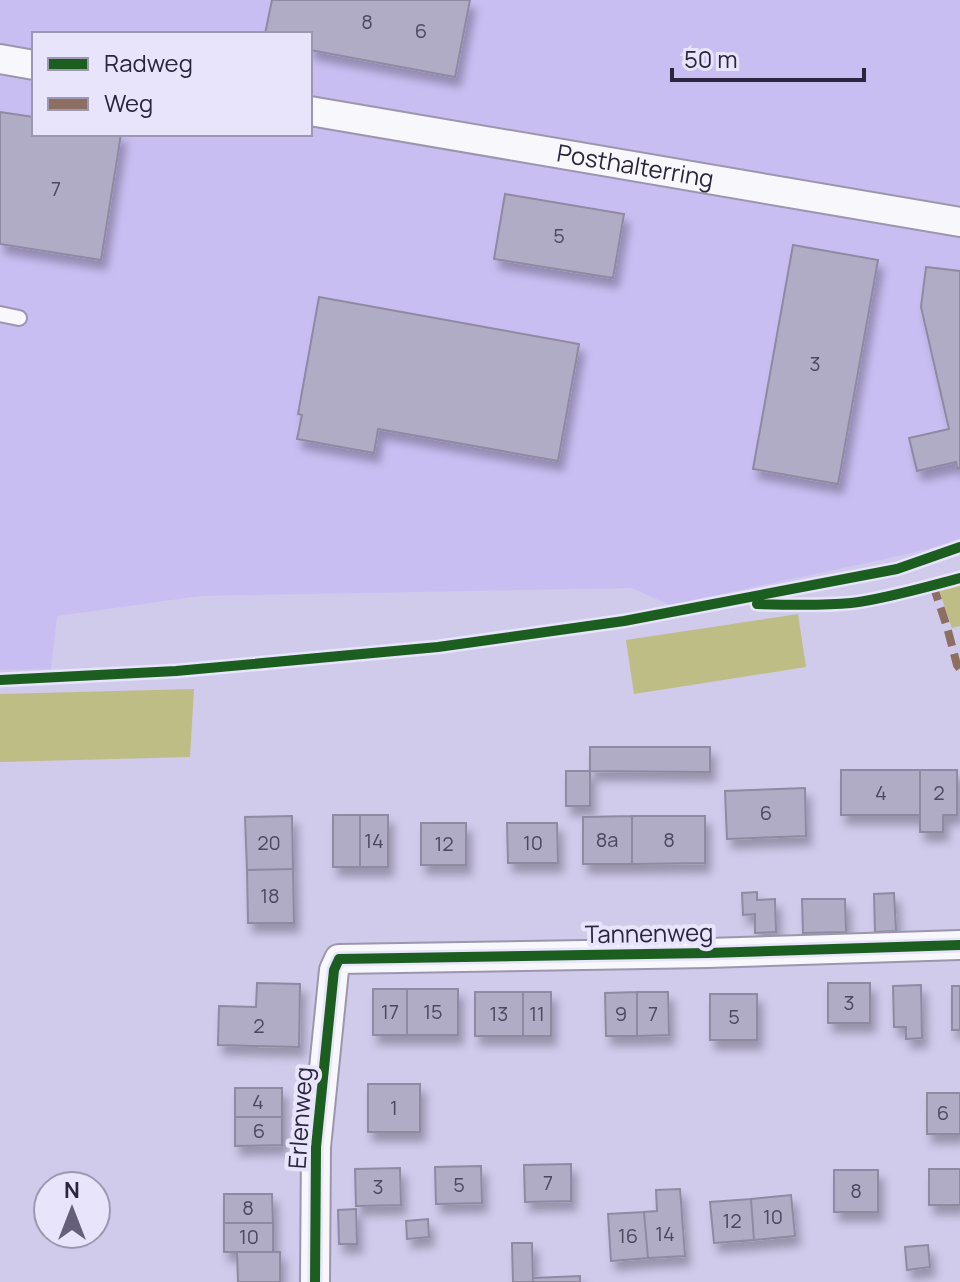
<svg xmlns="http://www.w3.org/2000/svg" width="960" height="1282" viewBox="0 0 960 1282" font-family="Manrope,sans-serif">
  <defs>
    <filter id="shadow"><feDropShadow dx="5" dy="9" stdDeviation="4" flood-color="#0004"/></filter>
  </defs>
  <rect width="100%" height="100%" fill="#d0caeb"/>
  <path fill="#c8bef2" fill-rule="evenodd" d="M0,0H960V538L928,549L876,561L670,605L632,588L200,596L57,616L51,669L0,670ZM34,34H310V134H34Z"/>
  <path fill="#bdbd85" d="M960,581V626L952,628L938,587Z
    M798,614L806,667L634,694L626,640Z
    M194,689L190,757L0,762V694Z"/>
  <path fill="#b1acc6" stroke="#8f8aa2" stroke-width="2" filter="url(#shadow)" d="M272,0H470L455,77L310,50V34H265Z
    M0,112L34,117V134H121L101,260L0,244Z
    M505,194L624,214L613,278L494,259Z
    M793,245L878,260L838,484L753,469Z
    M926,267L960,271V468H957L956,462L917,471L909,438L949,429L921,307Z
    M319,297L579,344L558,461L378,429L374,453L297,439L302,415L298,414Z
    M590,747H710V772L590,771Z
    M841,770H920V815H841Z
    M920,770H957V815H943V832H920Z
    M566,771H590V806H566Z
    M805,788L806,836L727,839L725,791Z
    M333,815H360V867H333Z
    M360,815H388V867H360Z
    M292,816L293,869L247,870L245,817Z
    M632,816H705V863L632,864Z
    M632,816V864H583V817Z
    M421,823H466V865H421Z
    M507,823H557L558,863H508Z
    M293,869L294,923H248L247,870Z
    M757,892V900L775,899L776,932L755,933V914L743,915L742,893Z
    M894,893L896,931L875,932L874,894Z
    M802,899H845L846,932L803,933Z
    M257,983L300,984L299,1047L218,1045L219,1006L256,1007Z
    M828,983H870V1023H828Z
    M921,985L922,1038L906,1039V1027H894L893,986Z
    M952,986H960V1030H952Z
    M373,989H407V1035H373Z
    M407,989H458V1035H407Z
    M475,992H523V1036H475Z
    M523,992H551V1036H523Z
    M637,992H668L669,1035L637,1036Z
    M637,992V1036H606L605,993Z
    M710,994H757V1040H710Z
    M368,1084H420V1132H368Z
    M235,1088H282V1117H235Z
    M927,1093H960V1134H927Z
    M235,1117H282V1145L235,1146Z
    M571,1164V1201L525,1202L524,1165Z
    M481,1166L482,1203L436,1204L435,1167Z
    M400,1168L401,1205L356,1206L355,1169Z
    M929,1169H960V1205H929Z
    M834,1170H878V1212H834Z
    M680,1189L685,1256L648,1258L644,1212L657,1211L656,1190Z
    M224,1194H272L273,1223H224Z
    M791,1195L795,1236L754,1240L751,1199Z
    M751,1199L754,1240L714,1243L710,1202Z
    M356,1209L357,1244H339L338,1210Z
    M644,1212L648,1258L611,1261L608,1214Z
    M428,1219L429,1237L407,1239L406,1221Z
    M224,1223H273V1252H224Z
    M512,1243H532L533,1282H513Z
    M928,1245L930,1267L907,1270L905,1247Z
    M237,1252H280V1282H238Z
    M580,1276V1282H533V1278Z"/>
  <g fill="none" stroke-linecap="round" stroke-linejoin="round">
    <g stroke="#9b96ae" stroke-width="18">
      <path id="service" d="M0,314L19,318"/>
    </g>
    <g stroke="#9b96ae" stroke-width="32">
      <g id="minor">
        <path d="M0,59L34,65"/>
        <path id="s1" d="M310,111L960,222"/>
        <path d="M315,1282L316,1147L334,970L339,959L708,953L960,945"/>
      </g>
    </g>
    <use href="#service" stroke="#f8f7fc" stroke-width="14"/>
    <use href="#minor" stroke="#f8f7fc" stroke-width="28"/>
    <path stroke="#8d6e63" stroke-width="8" stroke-dasharray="16 8" stroke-linecap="butt" d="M933,585L947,627L957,665L960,669"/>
    <g stroke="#e7e4fc" stroke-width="15">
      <path id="cycleway" d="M757,604C788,605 820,606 851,603C885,599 926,587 960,578
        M0,680L176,671L438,647L624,621L897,569L960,547
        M315,1282L316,1147L334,970L339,959L708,953L960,945"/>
    </g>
    <use href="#cycleway" stroke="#1b5e20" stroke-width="10"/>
  </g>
  <g text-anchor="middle" stroke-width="8" stroke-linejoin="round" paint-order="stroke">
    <g font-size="20" fill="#4c485f">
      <text x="367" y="29">8</text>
      <text x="421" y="38">6</text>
      <text x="56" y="196">7</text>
      <text x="559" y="243">5</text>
      <text x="815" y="371">3</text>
      <text x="881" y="800">4</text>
      <text x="939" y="800">2</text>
      <text x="766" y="820">6</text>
      <text x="607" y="847">8a</text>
      <text x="669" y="847">8</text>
      <text x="374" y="848">14</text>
      <text x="269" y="850">20</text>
      <text x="533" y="850">10</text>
      <text x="444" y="851">12</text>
      <text x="270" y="903">18</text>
      <text x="849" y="1010">3</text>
      <text x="390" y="1019">17</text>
      <text x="433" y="1019">15</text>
      <text x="499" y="1021">13</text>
      <text x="537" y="1021">11</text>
      <text x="621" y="1021">9</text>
      <text x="653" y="1021">7</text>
      <text x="734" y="1024">5</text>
      <text x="259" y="1033">2</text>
      <text x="258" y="1109">4</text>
      <text x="394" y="1115">1</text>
      <text x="943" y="1120">6</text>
      <text x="259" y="1138">6</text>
      <text x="548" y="1190">7</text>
      <text x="459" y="1192">5</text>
      <text x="378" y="1194">3</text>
      <text x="856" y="1198">8</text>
      <text x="248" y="1215">8</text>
      <text x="773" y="1224">10</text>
      <text x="732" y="1228">12</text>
      <text x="665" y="1241">14</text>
      <text x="628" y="1243">16</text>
      <text x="249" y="1244">10</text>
    </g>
    <g font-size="24" fill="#2b263d" stroke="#e7e4fc">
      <text dy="8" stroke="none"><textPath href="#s1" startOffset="330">Posthalterring</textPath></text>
      <text transform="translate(649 934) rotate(-1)" y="8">Tannenweg</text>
      <text transform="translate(301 1118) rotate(-86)" y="8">Erlenweg</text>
    </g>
  </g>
  <rect x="32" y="32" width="280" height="104" fill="#e7e4fc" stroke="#9c98b0" stroke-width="2"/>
  <rect x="48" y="58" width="40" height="12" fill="#1b5e20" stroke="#9c98b0" stroke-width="2"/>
  <text x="104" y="72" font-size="24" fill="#2b263d">Radweg</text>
  <rect x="48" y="98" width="40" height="12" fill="#8d6e63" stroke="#9c98b0" stroke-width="2"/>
  <text x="104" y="112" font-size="24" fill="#2b263d">Weg</text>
  <g transform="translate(72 1210)"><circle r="38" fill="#e7e4fc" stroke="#9c98b0" stroke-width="2"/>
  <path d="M0-6L14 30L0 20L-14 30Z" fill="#655f7a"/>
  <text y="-12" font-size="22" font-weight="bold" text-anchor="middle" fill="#2b263d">N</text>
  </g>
  <path d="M672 68v12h192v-12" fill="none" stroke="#2b263d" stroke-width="4"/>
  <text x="684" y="68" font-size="24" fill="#2b263d" stroke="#e7e4fc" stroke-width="6" paint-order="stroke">50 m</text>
</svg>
